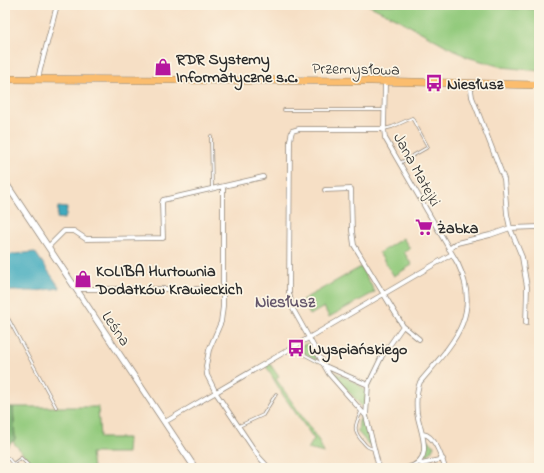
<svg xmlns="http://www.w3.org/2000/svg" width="544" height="473" viewBox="0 0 544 473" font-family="'Indie Flower',sans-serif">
  <rect width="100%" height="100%" fill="#fcf5e5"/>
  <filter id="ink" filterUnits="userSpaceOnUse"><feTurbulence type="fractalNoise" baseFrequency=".025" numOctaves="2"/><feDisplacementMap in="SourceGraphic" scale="8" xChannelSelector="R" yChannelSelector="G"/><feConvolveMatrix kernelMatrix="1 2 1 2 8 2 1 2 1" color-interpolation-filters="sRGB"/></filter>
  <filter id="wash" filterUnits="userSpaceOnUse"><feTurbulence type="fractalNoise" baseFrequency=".012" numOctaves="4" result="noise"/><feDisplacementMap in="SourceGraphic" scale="16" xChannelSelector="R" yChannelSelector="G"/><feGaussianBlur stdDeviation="0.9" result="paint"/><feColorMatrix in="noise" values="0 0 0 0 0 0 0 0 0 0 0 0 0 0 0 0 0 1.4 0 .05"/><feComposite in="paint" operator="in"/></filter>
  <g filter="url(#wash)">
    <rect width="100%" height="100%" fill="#f6dfc5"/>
    <path fill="#93ca7d" stroke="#5f7a54" d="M368,5H478L515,9H539V71L502,67L467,57L397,19Z
      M403,238L410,249L404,252L412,265L394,276L379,253Z
      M361,267L375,292L329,317L324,307L310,315L302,300Z
      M306,344L310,345L318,362L300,350L299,347Z
      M270,364L279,377L276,379L319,441L324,453L308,449L314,439L283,395L266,366Z
      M331,371C338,374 365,385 366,393C367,397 365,404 364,409Z
      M13,407H98L100,438H128L127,453H91L93,468H35L13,442L15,439Z
      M362,415L371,446L369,445L358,432L359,421Z
      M427,438L434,446L430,453L426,455L425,454Z"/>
    <path fill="#76ae6c" stroke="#506c4c" d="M5,407H13L15,439L5,449Z"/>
    <path fill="#3faabe" stroke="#356a74" d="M58,207L67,208L66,216L64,219L57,218Z
      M35,252L60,288L37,291H5V255Z"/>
  </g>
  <g filter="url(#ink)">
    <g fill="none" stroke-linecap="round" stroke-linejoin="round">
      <g stroke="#908578" stroke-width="3.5">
        <path id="service" d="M284,110H384
          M384,129L392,127L412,118L428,147L400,163
          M211,136L212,188
          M5,317L9,320L56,407
          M292,348L324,365
          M361,412C355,425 352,431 363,442C366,446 368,448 374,449
          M239,426L263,415L276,394
          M5,461L8,458L13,464L21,458L31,468"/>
      </g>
      <g stroke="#908578" stroke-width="5.5">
        <path id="minor" d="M38,80L40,70L57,5
          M385,82L384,129L385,138L458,264C483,316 451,345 420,382C416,392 416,402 417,413C420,432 436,460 407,468
          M470,83L472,97L504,179L507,214L510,228L522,257L527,287L526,323
          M223,187V306L221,322L209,350L206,366L207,375L216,393L259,457L269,468
          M325,190L351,189L352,231L354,245L403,326L382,356L368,385L366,416L379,468
          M48,247L64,231H74L86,239L163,238L162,203L163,200L263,177
          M449,249L457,243L490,235L510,228L539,227
          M76,289H200
          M403,326L419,339
          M325,366L368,385
          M366,416L329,374L293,309L289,293L290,140L292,131L299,129H384
          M165,422L452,254
          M423,434C435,435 442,458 445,468
          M418,462L422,464L443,459"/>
      </g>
      <g stroke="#908578" stroke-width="7">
        <path id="tertiary" d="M5,92L6,85V79
          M5,182L195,468"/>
      </g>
      <g stroke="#908578" stroke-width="8">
        <path id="primary" d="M5,79L372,81L539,85"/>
      </g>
      <use href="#service" stroke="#fff" stroke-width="2"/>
      <use href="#minor" stroke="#fff" stroke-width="4"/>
      <use href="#tertiary" stroke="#fff" stroke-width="5.5"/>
      <use href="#primary" stroke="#fbbd6e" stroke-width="7"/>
    </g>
  </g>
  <defs>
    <g id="shop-bare" transform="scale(1.38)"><path d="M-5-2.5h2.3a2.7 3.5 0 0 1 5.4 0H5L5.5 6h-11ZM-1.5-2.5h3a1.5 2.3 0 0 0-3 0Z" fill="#b5179e" stroke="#fcf5e5" stroke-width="2.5" paint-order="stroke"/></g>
    <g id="bus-bare" transform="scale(1.38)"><path d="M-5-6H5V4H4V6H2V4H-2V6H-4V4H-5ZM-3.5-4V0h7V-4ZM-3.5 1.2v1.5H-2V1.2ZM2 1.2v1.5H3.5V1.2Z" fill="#b5179e" stroke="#fcf5e5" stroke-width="2.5" paint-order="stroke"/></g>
    <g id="supermarket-bare" transform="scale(1.38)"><path d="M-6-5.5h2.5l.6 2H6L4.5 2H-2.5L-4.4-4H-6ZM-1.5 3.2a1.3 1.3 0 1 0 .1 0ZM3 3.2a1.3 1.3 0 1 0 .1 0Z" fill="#b5179e" stroke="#fcf5e5" stroke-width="2.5" paint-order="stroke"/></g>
  </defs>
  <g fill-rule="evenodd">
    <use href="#shop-bare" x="163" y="67"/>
    <use href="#bus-bare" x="434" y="83"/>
    <use href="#supermarket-bare" x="424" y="227"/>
    <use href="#shop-bare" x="83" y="279"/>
    <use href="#bus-bare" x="296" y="348"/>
  </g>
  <g text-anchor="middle" stroke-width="3.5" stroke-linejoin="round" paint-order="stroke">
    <g font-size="16" font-weight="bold" fill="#2b2b2b" stroke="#fcf5e5" text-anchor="start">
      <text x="176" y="64">RDR Systemy<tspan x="176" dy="18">Informatyczne s.c.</tspan></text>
      <text x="447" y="89">Niesłusz</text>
      <text x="437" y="233">Żabka</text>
      <text x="96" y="276">KOLIBA Hurtownia<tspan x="96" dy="18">Dodatków Krawieckich</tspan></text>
      <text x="309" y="354">Wyspiańskiego</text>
    </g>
    <g font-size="16" fill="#2b2b2b" stroke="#fcf5e5">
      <text transform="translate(356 68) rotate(1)" y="6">Przemysłowa</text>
      <text transform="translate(418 169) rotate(61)" y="6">Jana Matejki</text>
      <text transform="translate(117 328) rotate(56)" y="6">Leśna</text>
    </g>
    <g font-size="17" font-weight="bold" fill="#65576c" stroke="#fcf5e5">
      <text x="285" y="307">Niesłusz</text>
    </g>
  </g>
  <rect width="544" height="473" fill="none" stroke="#fcf5e5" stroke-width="20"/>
</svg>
